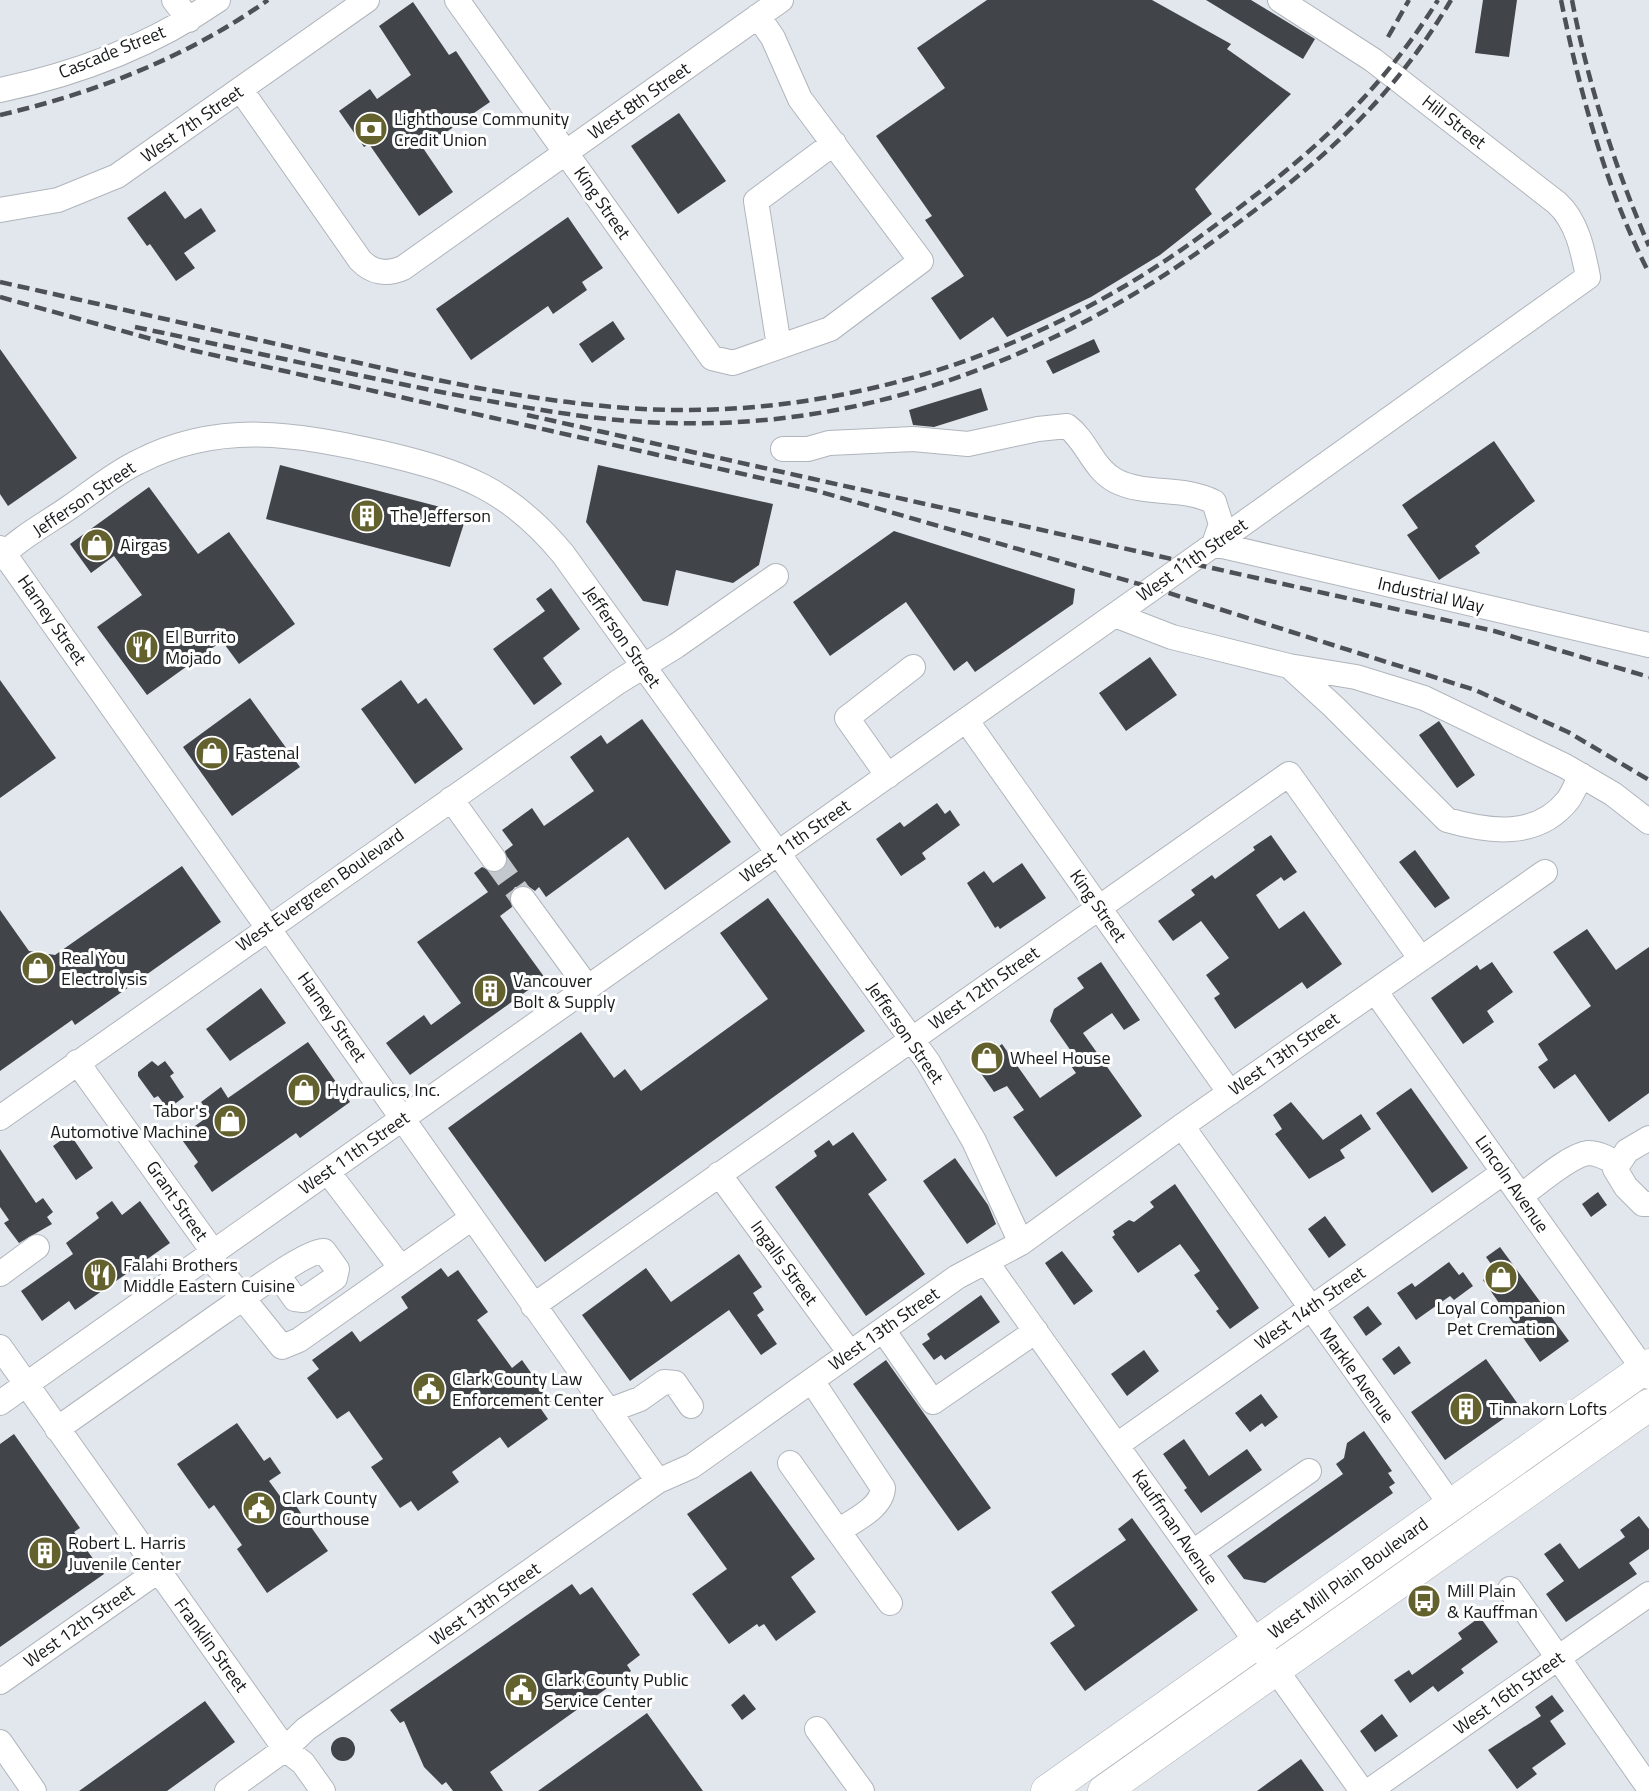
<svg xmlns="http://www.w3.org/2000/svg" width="1649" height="1791" viewBox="0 0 1649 1791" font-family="'Titillium Web',sans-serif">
  <rect width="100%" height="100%" fill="#e2e7ee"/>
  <path fill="#41454a" d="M987,0H1152L1231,44L1227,49L1291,94L1195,189L1212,214L1160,255L1091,297L1007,337L993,317L960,340L931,298L964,276L925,220L932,216L876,136L945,88L917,48Z
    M1206,0H1251L1315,39L1303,59Z
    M1483,0H1517L1509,57L1475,53Z
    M413,2L449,55L456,51L490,102L423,148L453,192L419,216L369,144L364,147L339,111L370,89L377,99L411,75L379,26Z
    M679,113L726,181L678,214L631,146Z
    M165,191L185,219L201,208L216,231L184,253L195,268L176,281L150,244L147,246L127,218Z
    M568,217L603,268L582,282L587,290L553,314L548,306L471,360L436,309Z
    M613,321L625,339L592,363L579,344Z
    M1094,339L1100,352L1053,374L1046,361Z
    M0,349L77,458L8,506L0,494Z
    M981,388L988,410L934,427L913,425L909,410Z
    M1494,441L1535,501L1475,546L1480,553L1439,580L1407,535L1418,528L1402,505Z
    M280,465L467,514L450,567L266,519Z
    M598,465L773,504L759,565L733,583L676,570L668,606L643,601L586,522Z
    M149,487L198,554L229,532L295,624L239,664L222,641L147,695L97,627L142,595L114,556L91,573L70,544Z
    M894,531L1075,589L1073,604L975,672L967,661L954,671L906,602L830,656L793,602Z
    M551,588L580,629L543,658L562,684L534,705L493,649L545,611L536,599Z
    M1150,657L1177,695L1126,731L1099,693Z
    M0,680L56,758L0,798Z
    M401,680L418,704L426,698L463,749L415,784L361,709Z
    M250,698L300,767L232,816L183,747Z
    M642,719L731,842L665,890L628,837L546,897L539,887L535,891L528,886L515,887L510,894L512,907L500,916L545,978L410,1075L386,1043L424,1015L431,1025L461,1003L417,942L488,892L474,873L482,867L496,873L507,865L505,851L513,845L502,830L532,808L544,826L594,791L570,757L601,735L607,744Z
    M1439,721L1475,775L1457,788L1419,735Z
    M937,803L945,814L950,810L960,825L922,853L926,859L901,876L876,839L900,822L904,827Z
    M1271,835L1297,872L1284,881L1281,877L1256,895L1279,929L1304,911L1342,964L1307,989L1302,982L1235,1029L1214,998L1220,994L1206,975L1229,958L1201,921L1173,941L1158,921L1195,895L1191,890L1212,875L1215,879L1255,850L1253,847Z
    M1415,850L1450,898L1435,908L1399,862Z
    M1022,863L1046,898L1000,929L998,926L995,928L967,883L984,871L993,883Z
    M182,866L221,922L75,1025L72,1020L0,1071V910L29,951L55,955Z
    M768,898L865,1031L545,1262L448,1128L581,1032L614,1078L625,1069L641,1091L768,999L720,933Z
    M1587,929L1616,970L1649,947V1093L1609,1122L1575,1074L1554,1089L1538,1067L1548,1060L1538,1044L1591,1006L1553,952Z
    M1101,962L1140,1020L1124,1030L1112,1013L1083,1033L1142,1116L1056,1177L1013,1117L1024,1110L1007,1086L994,1092L971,1059L994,1042L998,1047L1002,1044L1040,1098L1076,1073L1064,1056L1071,1051L1050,1021L1054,1009L1084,988L1077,978Z
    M1492,962L1513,992L1487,1011L1494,1022L1463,1044L1431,998L1477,965L1480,970Z
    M261,988L286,1023L230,1061L206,1029Z
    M308,1042L350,1102L300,1138L296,1133L212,1192L194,1166L198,1162L180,1137L210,1115L201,1102L221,1087L228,1098Z
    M152,1061L158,1066L165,1061L174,1073L170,1076L184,1097L168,1109L158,1096L154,1098L138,1076V1072Z
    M1411,1088L1468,1168L1432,1193L1376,1113Z
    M1291,1102L1323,1140L1361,1114L1371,1129L1340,1150L1345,1158L1309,1179L1275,1134L1282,1129L1273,1115Z
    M853,1132L887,1180L868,1194L925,1274L866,1316L775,1187L817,1156L814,1151L829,1140L833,1146Z
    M70,1134L93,1168L76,1180L53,1146Z
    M0,1149L36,1203L43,1198L53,1212L47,1217L52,1224L19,1243L4,1223L9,1220L0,1207Z
    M955,1158L988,1205L996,1224L967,1244L923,1181Z
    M1175,1184L1259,1308L1230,1329L1216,1311L1219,1309L1194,1275L1200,1271L1180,1244L1138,1273L1112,1237L1115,1235L1113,1231L1129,1220L1134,1222L1154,1207L1150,1202Z
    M1598,1192L1607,1205L1591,1217L1582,1204Z
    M112,1201L122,1215L140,1201L170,1243L75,1310L69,1301L42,1321L21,1291L73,1254L66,1243L99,1218L96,1213Z
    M1325,1216L1346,1245L1329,1258L1308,1229Z
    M1500,1247L1569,1341L1540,1362L1483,1280L1496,1271L1486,1257Z
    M1062,1251L1093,1291L1074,1305L1045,1263Z
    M739,1254L762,1287L753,1293L764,1310L757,1315L777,1344L761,1355L729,1310L630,1381L582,1315L646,1268L671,1302Z
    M1449,1262L1459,1275L1463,1272L1473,1286L1454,1300L1450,1296L1416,1320L1397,1293L1412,1283L1415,1287Z
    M441,1268L448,1277L458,1270L488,1312L477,1320L512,1368L522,1360L551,1401L541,1409L548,1419L508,1448L500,1437L452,1472L459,1482L418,1511L411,1501L400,1508L371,1467L383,1459L349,1411L337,1419L307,1378L319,1369L312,1360L352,1331L360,1342L408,1308L401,1297Z
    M981,1295L1000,1322L945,1360L941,1355L934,1360L922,1344L930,1339L927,1334Z
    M1368,1306L1382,1324L1366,1336L1353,1317Z
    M1399,1346L1411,1363L1394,1375L1382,1359Z
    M1144,1350L1159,1371L1127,1396L1111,1374Z
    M1486,1359L1520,1407L1445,1460L1411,1412Z
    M886,1360L991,1508L958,1531L853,1384Z
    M1261,1394L1278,1417L1265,1427L1262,1423L1250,1432L1235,1413Z
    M237,1423L264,1461L270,1457L281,1473L269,1481L288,1507L294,1503L328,1551L267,1593L237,1549L242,1545L214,1505L209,1509L177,1464Z
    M1364,1431L1392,1471L1388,1473L1395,1483L1389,1487L1393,1493L1265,1583L1244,1579L1227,1556L1343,1474L1336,1464L1344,1458L1347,1443Z
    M14,1434L80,1528L74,1532L104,1574L0,1647V1444Z
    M1184,1439L1209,1476L1247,1449L1262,1470L1201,1513L1184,1490L1187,1488L1163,1454Z
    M751,1471L815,1559L791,1577L816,1612L776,1641L764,1624L759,1627L757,1624L729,1644L692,1594L727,1569L687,1514Z
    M1639,1516L1649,1529V1549L1629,1563L1637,1574L1566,1622L1546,1594L1564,1581L1544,1554L1560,1543L1579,1569L1625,1537L1620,1530Z
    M1132,1518L1198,1610L1085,1691L1050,1643L1075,1626L1051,1592L1126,1540L1118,1529Z
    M572,1584L580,1595L592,1587L640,1655L627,1665L631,1671L490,1772L503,1791H453L446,1782L442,1785L424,1767L404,1721L400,1723L390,1710Z
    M1480,1617L1498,1642L1461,1669L1464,1673L1438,1692L1433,1686L1410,1703L1394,1680L1409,1670L1412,1675L1462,1639L1458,1633Z
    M744,1694L756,1709L742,1720L731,1705Z
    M1552,1695L1564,1711L1550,1721L1566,1744L1532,1768L1537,1774L1517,1789L1488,1750L1541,1716L1535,1707Z
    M205,1701L235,1742L167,1791H79Z
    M647,1713L703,1791H538Z
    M1382,1714L1398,1736L1375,1752L1360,1731Z
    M331 1749a12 12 0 1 1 24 0a12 12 0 1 1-24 0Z
    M1301,1759L1324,1791H1257Z"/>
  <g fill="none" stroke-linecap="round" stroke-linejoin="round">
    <path stroke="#c3c8ce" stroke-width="24" stroke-dasharray="24 12" stroke-linecap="butt" d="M494,859L523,899"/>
    <g stroke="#b0b5bc" stroke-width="26">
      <path id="minor" d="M174,0L189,20
        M457,0L712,358L733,363L830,329L921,261L800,99L773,38L758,16
        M0,90C77,74 153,45 218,0
        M241,90L360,260C372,273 387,275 403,268L781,0
        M0,210L58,200L117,176L367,0
        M779,346L756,201L834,143
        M783,449H808L829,443L913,439L968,444L1038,429L1067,426C1087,441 1093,469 1116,481C1146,496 1183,486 1214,502L1221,524L1214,544L1649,645
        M0,548L658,1481
        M0,558C19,538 47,523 70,507C92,492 113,474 138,462C220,420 296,434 382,453C463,472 509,489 563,554L928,1062L974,1141L1021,1243
        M1115,615L1172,637L1289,666L1356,677L1424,698L1565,766L1613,794L1649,822
        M1289,666L1334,707L1447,820C1489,832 1537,839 1568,800C1573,793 1577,783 1581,775
        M966,720L1230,1093
        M888,776L847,718L913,667
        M451,799L494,859
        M523,899L588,988
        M1375,991L1649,1377
        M77,1062L214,1253
        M0,1118L618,682L676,646L776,576
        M1182,1126L1451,1505
        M1649,1138L1627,1151L1615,1169L1626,1187L1643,1204H1649
        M328,1172L401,1268
        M719,1174L850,1353
        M1521,1196C1536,1185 1570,1155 1588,1153C1599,1153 1609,1159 1618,1164
        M209,1256L282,1347L299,1340L472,1218
        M987,1263L1362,1791
        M0,1274L37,1247
        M533,1306L1289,774L1421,959
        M883,1330L933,1402L1036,1331
        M0,1347L285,1749L303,1763L323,1791
        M0,1403L1153,588L1588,277C1583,251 1577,221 1557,203L1373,60L1280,0
        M608,1411L640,1399L664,1382L675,1383L691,1406
        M57,1429L223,1312C242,1299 306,1250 324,1251L337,1269L335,1278L303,1300L295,1299L278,1275
        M1117,1445L1504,1172
        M790,1463L838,1531C853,1521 882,1508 883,1488L812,1381
        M838,1531L890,1603
        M1193,1552L1309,1471
        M1510,1589L1649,1788
        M0,1682L158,1571
        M817,1729L862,1791
        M0,1742L34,1791
        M227,1791L285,1749L306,1729L658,1481L692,1466L957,1277L1021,1243L1182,1126L1545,872
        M1369,1791L1649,1594"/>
    </g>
    <g stroke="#b0b5bc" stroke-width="33">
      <path id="major" d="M1047,1791L1649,1365
        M1104,1791L1649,1405"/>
    </g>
    <use href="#minor" stroke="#fff" stroke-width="24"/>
    <use href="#major" stroke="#fff" stroke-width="32"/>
    <path stroke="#4d5054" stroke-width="4.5" stroke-dasharray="12 6" stroke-linecap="butt" d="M1561,0C1580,93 1606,189 1649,273
      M1572,0C1588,84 1615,168 1649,246
      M1388,37L1409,0
      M0,115C95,93 188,57 268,0
      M0,282C94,303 187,324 281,345C394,371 509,399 626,408C836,423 1041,355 1209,230C1302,162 1376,100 1438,0
      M0,297L191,350L814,490L1153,588L1475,690L1568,732L1649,780
      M135,327C246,350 356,376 467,397C534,409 603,422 672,423C870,429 1058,355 1215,240C1313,168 1388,107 1451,0
      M527,415L1494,631L1649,677"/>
  </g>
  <defs>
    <g id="bank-disc" transform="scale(1.725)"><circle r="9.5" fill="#63612d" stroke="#fff"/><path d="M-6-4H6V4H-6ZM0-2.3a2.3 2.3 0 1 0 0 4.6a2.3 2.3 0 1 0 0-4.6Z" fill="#fff"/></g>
    <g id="building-disc" transform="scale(1.725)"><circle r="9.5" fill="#63612d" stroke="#fff"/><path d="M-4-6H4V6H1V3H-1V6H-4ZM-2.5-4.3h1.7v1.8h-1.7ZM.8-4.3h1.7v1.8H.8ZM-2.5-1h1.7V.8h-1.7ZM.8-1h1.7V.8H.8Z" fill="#fff"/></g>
    <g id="shop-disc" transform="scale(1.725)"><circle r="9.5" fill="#63612d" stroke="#fff"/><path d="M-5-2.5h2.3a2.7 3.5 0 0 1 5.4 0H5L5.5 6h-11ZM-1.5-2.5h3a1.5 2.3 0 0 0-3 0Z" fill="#fff"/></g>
    <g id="restaurant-disc" transform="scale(1.725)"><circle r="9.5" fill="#63612d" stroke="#fff"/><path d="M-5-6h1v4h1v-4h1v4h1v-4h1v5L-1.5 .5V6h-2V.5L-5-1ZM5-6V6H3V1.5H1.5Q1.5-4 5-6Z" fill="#fff"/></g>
    <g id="civic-disc" transform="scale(1.725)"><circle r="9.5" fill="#63612d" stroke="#fff"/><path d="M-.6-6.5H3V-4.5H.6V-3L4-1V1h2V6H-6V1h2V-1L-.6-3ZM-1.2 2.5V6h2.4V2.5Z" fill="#fff"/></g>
    <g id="bus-disc" transform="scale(1.725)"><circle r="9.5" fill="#63612d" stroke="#fff"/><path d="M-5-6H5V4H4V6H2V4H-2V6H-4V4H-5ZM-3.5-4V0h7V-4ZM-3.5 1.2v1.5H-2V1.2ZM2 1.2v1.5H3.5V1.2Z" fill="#fff"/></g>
  </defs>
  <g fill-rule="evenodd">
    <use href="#bank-disc" x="371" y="129"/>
    <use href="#building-disc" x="367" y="516"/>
    <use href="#shop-disc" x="97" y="545"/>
    <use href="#restaurant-disc" x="142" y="647"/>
    <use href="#shop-disc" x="212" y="753"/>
    <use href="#shop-disc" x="38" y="968"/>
    <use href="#building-disc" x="490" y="991"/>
    <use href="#shop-disc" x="987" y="1058"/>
    <use href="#shop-disc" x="304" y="1090"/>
    <use href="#shop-disc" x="230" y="1121"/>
    <use href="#restaurant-disc" x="100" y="1275"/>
    <use href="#shop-disc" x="1501" y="1277"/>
    <use href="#civic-disc" x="429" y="1389"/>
    <use href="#building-disc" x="1466" y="1409"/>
    <use href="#civic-disc" x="259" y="1508"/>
    <use href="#building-disc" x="45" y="1553"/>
    <use href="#bus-disc" x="1424" y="1601"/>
    <use href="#civic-disc" x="521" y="1690"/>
  </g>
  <g text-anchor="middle" stroke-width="6" stroke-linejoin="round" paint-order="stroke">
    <g font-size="18" fill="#16181a" stroke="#fff">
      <text transform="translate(112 52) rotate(-22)" y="6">Cascade Street</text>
      <text transform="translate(639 101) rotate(-35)" y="6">West 8th Street</text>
      <text transform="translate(1454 122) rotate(38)" y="6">Hill Street</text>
      <text transform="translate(192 124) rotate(-35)" y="6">West 7th Street</text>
      <text transform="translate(602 203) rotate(55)" y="6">King Street</text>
      <text transform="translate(84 499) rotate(-34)" y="6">Jefferson Street</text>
      <text transform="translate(1192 560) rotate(-35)" y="6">West 11th Street</text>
      <text transform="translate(1431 595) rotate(13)" y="6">Industrial Way</text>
      <text transform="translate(52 620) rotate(55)" y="6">Harney Street</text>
      <text transform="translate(622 637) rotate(55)" y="6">Jefferson Street</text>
      <text transform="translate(795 841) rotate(-35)" y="6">West 11th Street</text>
      <text transform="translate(320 890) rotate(-35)" y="6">West Evergreen Boulevard</text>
      <text transform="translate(1098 906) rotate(55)" y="6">King Street</text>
      <text transform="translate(984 988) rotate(-35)" y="6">West 12th Street</text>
      <text transform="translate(332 1017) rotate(55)" y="6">Harney Street</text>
      <text transform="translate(905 1033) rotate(55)" y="6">Jefferson Street</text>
      <text transform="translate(1284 1054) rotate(-35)" y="6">West 13th Street</text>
      <text transform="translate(354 1153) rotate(-35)" y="6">West 11th Street</text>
      <text transform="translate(1512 1184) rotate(55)" y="6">Lincoln Avenue</text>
      <text transform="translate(177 1201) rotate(55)" y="6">Grant Street</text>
      <text transform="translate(784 1263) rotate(54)" y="6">Ingalls Street</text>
      <text transform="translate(1310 1308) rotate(-35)" y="6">West 14th Street</text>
      <text transform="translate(884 1329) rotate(-35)" y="6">West 13th Street</text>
      <text transform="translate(1357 1375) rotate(54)" y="6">Markle Avenue</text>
      <text transform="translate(1175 1527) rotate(55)" y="6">Kauffman Avenue</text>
      <text transform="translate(1348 1578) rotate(-36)" y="6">West Mill Plain Boulevard</text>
      <text transform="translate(485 1604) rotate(-35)" y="6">West 13th Street</text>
      <text transform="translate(79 1626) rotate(-35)" y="6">West 12th Street</text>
      <text transform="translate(211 1645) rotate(54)" y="6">Franklin Street</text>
      <text transform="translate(1509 1693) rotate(-35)" y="6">West 16th Street</text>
    </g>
    <g font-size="18" fill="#16181a" stroke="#fff" text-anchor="start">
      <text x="394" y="125">Lighthouse Community<tspan x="394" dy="21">Credit Union</tspan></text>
      <text x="390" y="522">The Jefferson</text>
      <text x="120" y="551">Airgas</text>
      <text x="165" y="643">El Burrito<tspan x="165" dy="21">Mojado</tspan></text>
      <text x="235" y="759">Fastenal</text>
      <text x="61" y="964">Real You<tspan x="61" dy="21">Electrolysis</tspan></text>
      <text x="513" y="987">Vancouver<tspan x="513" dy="21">Bolt &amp; Supply</tspan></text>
      <text x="1010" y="1064">Wheel House</text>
      <text x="327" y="1096">Hydraulics, Inc.</text>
      <text x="207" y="1117" text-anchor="end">Tabor's<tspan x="207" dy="21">Automotive Machine</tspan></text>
      <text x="123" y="1271">Falahi Brothers<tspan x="123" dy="21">Middle Eastern Cuisine</tspan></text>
      <text x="1501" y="1314" text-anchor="middle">Loyal Companion<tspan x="1501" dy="21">Pet Cremation</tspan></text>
      <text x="452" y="1385">Clark County Law<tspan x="452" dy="21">Enforcement Center</tspan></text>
      <text x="1489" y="1415">Tinnakorn Lofts</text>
      <text x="282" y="1504">Clark County<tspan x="282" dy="21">Courthouse</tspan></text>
      <text x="68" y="1549">Robert L. Harris<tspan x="68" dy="21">Juvenile Center</tspan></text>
      <text x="1447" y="1597">Mill Plain<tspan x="1447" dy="21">&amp; Kauffman</tspan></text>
      <text x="544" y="1686">Clark County Public<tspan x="544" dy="21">Service Center</tspan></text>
    </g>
  </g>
</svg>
